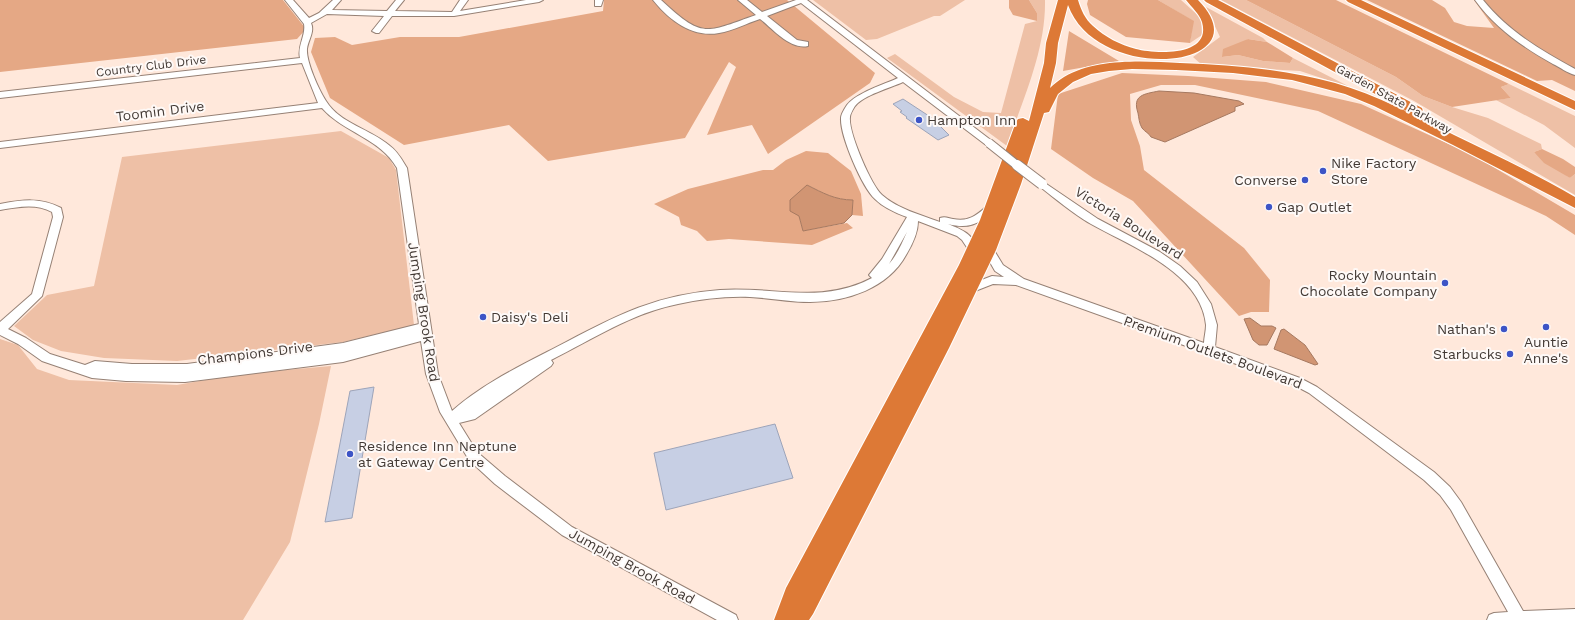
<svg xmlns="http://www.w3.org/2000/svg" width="1575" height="620" viewBox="0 0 1575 620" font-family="'Work Sans',sans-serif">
  <rect width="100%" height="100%" fill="#ffe8db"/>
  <path fill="#eec0a6" d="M813,0H965L940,16H934L877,39L866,40Z
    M1029,0H1045C1046,50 1023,99 1007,146L887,58L895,54L954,97L983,112L1001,113L1025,24L1037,21V13Z
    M1158,0H1181L1201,18L1202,35L1190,43L1193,21Z
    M1221,0H1246L1396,77L1423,96L1452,107L1488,118L1541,144L1542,149L1534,152L1570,178L1575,174V195L1414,101Z
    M1206,7L1263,38L1267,42L1248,39L1222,57L1238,55L1263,61L1290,63L1293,58L1352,88L1300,71L1202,65L1193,57L1220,37Z
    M1509,84L1575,116V148L1544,125L1496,100L1511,98L1501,87Z
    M341,131L389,158L396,170L414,325L343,342L177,361L104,358L61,351L33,340L14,326L47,295L94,286L122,157Z
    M0,339L18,345L37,369L69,380L177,385L239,374L331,366L319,424L290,542L243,620H0Z"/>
  <path fill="#e5a885" d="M0,0H283L306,29L297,39L0,72Z
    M604,0H787L875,73L870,83L768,154L752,125L707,135L736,67L729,62L685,138L548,161L509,125L404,145L330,98L311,52L315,38L335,37L352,45L400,37H459L603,11Z
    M1009,0H1029L1037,13V21L1013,15L1009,8Z
    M1088,0H1158L1194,21L1190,43L1126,37L1090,15L1087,4Z
    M1246,0H1336L1509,84L1501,87L1511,98L1452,107L1423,96L1396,77Z
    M1367,0H1432L1445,8L1454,22L1467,26L1494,28L1474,0H1575V91L1552,80L1537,81Z
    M1069,31L1119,61L1063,71Z
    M1248,39L1267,42L1293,58L1290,63L1263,61L1238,55L1222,57L1223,49Z
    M1122,73L1188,76L1266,82L1361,104L1473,155L1575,215V235L1546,216L1318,111L1195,85H1161L1130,94L1131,120L1140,146L1144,170L1244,248L1270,280L1269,312H1251L1239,316L1133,201L1093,178L1051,149L1058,94Z
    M1542,149L1563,159L1575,167V174L1570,178L1544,163L1534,152Z
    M806,151L828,153L851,171L861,194L863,216L852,215L853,200C835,200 823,193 807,185L799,216L803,231L847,223L853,228L812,245L729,239L707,241L697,231L681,225L679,217L654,204L688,189L763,170H773L786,160Z"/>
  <path fill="#d19573" stroke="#a67960" d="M1159,91L1194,93L1239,101L1244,104L1235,107V111L1165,142L1151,137C1149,133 1145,132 1142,128C1139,123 1139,118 1138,113C1132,95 1144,94 1159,91Z
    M807,185C823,193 835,200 853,200L852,215L844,223L803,231L799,216L790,211V200Z
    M1250,318L1261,326H1272L1276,328L1267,345H1259L1253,340L1244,319Z
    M1284,329L1305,345L1318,364L1315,365L1274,349L1281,330Z"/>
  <path fill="#c7cfe4" stroke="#9da4b9" d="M903,99L932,118L949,135L938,140L906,118L907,117L900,112L902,111L893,104Z
    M374,387L352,518L325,522L350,391Z
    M775,424L793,478L666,510L654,453Z"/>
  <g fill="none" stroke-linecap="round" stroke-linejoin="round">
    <g stroke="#968175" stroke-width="2">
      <path id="minor" d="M285,0H293L309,18L319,13L333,0H341L332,10L387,11L396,0H404L395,11L452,12L460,0H468L460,11L526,0H543L539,2L454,16H392L379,33H376L372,31L384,16L327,14L311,23C315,32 308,40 307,49C306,62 319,90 326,101C340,124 371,129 390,146C398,152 402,160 407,168L438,374L452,411C480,386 514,369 547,352C607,321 649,295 720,290C772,286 822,305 872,278L869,275L882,259L907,217C896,213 883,207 875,199C862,187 840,136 841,118C841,114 845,108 847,105C856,93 885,84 898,78L801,3L767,16L797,40L808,42V46C790,50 773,29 760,19C747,23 733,31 719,33C692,38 669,20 653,0H661C703,39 705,33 756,15L738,0H747L762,12L796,0H807L992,141L994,143L992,145H986L903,82C890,88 864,95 855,106C853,109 850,115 850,117C848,132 871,185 882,195C898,209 921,215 940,222V218C945,216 948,218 953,219C968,222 976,216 987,206H993L995,208L993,210C979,225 968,229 948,224C965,231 970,233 979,249L978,252H970L962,240L957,236L918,221C918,233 912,245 906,255C888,288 847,302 810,302C790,302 770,298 750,297C726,296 701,299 678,304C632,313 593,339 551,360L553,363L551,366L475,419L459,423L477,452L505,476L572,527L736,615L738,620H717L562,535L495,484L469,460L440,412L426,374L421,341L343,362L185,382L126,381L92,378L42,361L18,344L0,335V322L32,294L53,217L52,212C36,203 18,207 0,210V204C22,200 40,197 61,208L63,217L42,296L8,329L26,338L50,354L85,365L95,361L132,364H187L343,343L419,324L397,168C380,138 344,133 322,108L0,148V142L318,103L302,63L0,98V92L300,58C297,46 306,36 304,24ZM907,232C902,243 897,255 889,264Z
        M595,0H603L601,6H595Z
        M1475,0H1483C1508,31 1540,50 1575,69V75C1567,73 1560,67 1553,64C1523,47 1495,28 1475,0Z
        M1042,181L1098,219L1160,252L1180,266L1197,282L1211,304L1217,325L1215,347L1300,378L1317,387L1434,472L1450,487L1461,502L1523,611L1575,609V620H1487L1489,615L1494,613L1508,612L1451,510L1440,495L1424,480L1309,393L1292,384L1016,285L993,284L970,293L966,292L965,289L966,286L992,276L1004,277L995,271L983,250L984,247H992L1003,265L1024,279L1204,343C1204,338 1206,331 1206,325C1201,272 1130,246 1091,224C1072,213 1056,199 1039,186L1037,184L1039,182Z"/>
    </g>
    <g stroke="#fff" stroke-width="2">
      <path id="highway" d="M1058,0H1078C1081,10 1085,19 1093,26C1105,37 1120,45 1136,49C1155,54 1212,57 1202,22C1199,13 1192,8 1186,0H1198C1266,69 1097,86 1068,5L1058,43L1056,63L1050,88C1054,84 1059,80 1064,77C1096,58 1144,61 1180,63C1232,65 1285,69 1335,83C1377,95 1416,116 1454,135C1495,155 1536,174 1575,197V208L1453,145L1374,106L1345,94L1292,80L1233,73L1176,70L1132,69L1109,71L1091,74L1073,82L1058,94L1049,112L1044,113L1021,184L996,250L949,348L813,614L809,620H774L786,588L959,265L980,220L1016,122L1018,119L1023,118L1029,121L1044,63L1046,43Z
        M1204,0H1218L1422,108L1423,111L1422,114H1412L1206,2Z
        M1346,0H1361L1575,101V110L1348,2Z"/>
    </g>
    <use href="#minor" fill="#fff" fill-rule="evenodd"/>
    <use href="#highway" fill="#dd7936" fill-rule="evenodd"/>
    <g stroke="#968175" stroke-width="10" stroke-linecap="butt">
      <path id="minor-bridge-far1" d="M989,143L1018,166"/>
    </g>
    <g stroke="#968175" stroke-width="12" stroke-linecap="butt">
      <path id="minor-bridge" d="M1017,165L1042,184"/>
    </g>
    <use href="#minor-bridge-far1" stroke="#fff" stroke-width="8"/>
    <use href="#minor-bridge" stroke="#fff" stroke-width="10"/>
  </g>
  <g fill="#3d54c6" stroke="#fef9f7" stroke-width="1.5">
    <circle cx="919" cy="120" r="4"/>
    <circle cx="1323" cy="171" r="4"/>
    <circle cx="1305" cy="180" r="4"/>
    <circle cx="1269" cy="207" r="4"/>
    <circle cx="1445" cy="283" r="4"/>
    <circle cx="483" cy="317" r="4"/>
    <circle cx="1546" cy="327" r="4"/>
    <circle cx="1504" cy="329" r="4"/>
    <circle cx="1510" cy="354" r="4"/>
    <circle cx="350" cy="454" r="4"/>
  </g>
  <g text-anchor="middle" stroke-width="4" stroke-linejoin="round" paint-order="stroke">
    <g font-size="12" fill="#423934" stroke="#fef9f7">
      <text transform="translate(151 66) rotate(-7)" y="4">Country Club Drive</text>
      <text transform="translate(1394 99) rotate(29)" y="4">Garden State Parkway</text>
    </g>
    <g font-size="14" fill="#423934" stroke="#fef9f7">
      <text transform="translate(160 111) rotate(-7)" y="5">Toomin Drive</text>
      <text transform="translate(1129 223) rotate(32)" y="5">Victoria Boulevard</text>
      <text transform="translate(424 312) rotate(81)" y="5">Jumping Brook Road</text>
      <text transform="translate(1213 352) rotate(20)" y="5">Premium Outlets Boulevard</text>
      <text transform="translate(255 353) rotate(-7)" y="5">Champions Drive</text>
      <text transform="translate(632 566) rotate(29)" y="5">Jumping Brook Road</text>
    </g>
    <g font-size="14" fill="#423934" stroke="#fef9f7" text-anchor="start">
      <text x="927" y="125">Hampton Inn</text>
      <text x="1331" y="168">Nike Factory<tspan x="1331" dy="16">Store</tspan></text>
      <text x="1297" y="185" text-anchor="end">Converse</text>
      <text x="1277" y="212">Gap Outlet</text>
      <text x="1437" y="280" text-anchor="end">Rocky Mountain<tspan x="1437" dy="16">Chocolate Company</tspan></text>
      <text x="491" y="322">Daisy's Deli</text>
      <text x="1496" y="334" text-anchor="end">Nathan's</text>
      <text x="1546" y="347" text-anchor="middle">Auntie<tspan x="1546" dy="16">Anne's</tspan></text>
      <text x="1502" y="359" text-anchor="end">Starbucks</text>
      <text x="358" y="451">Residence Inn Neptune<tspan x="358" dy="16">at Gateway Centre</tspan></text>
    </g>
  </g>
</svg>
